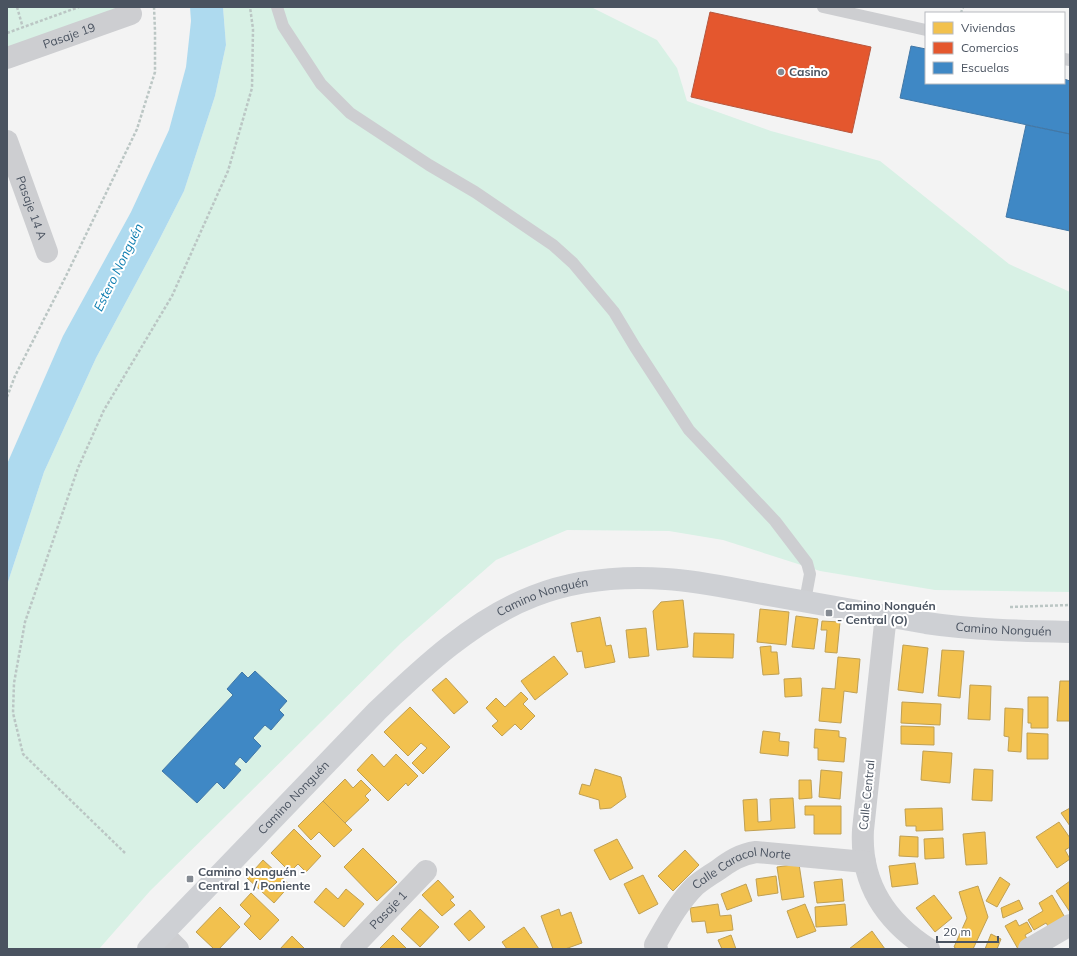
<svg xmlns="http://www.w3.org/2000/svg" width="1077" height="956" viewBox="0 0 1077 956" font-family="Mulish,sans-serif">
  <rect width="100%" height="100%" fill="#f3f3f3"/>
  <path fill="#d8f1e5" d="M7,7H134L7,52Z
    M223,7H591L657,40L677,68L687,101L771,131L880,161L1009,264L1070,292V592L935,590L820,571L723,540L669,531L567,530L496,560L401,643L150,891L99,949H7V585L44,472L96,358L157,244L184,191L215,96L226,45Z"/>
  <path fill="#aedaef" d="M190,7H223L226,45L215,96L184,191L157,244L96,358L44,472L7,585V464L63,336L131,212L169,130L186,67L191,21Z"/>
  <path fill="#f2c14e" stroke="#c0a053" d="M683,600L688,647L657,650L653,611L661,602Z
    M760,609L789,612L786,645L757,642Z
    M796,616L818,619L814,649L792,647Z
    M600,617L606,646L611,645L615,662L585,668L582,651L577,652L571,623Z
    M822,621L840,622L837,653L825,652L827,630H821Z
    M646,628L649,656L629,658L626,630Z
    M694,633L734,634L733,658L693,657Z
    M903,645L928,648L923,693L898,690Z
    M771,646V652H777L779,674L763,675L760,647Z
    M942,650L964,651L960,698L938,696Z
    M554,656L568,674L535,700L521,681Z
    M838,657L860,659L857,693L844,691L841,723L819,721L822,688L835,689Z
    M446,678L468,702L454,714L432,690Z
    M801,678L802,696L785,697L784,679Z
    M1060,681H1070V721H1057Z
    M970,685L991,686L990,720L968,719Z
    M521,692L528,699L523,704L535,716L521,730L515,724L502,736L492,726L498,721L486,708L496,698L505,707Z
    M1028,697H1048V728H1031V723H1028Z
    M902,702L941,704L940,725L901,723Z
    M410,707L450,747L423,774L412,763L427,748L421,743L408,756L384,732Z
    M1005,708L1023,709L1021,752L1008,751L1009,737L1004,736Z
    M901,726L934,727V745L901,744Z
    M815,729L839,731V737L846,738L844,762L818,760V748H814Z
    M763,731L780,733L779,741L789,742L788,756L760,753Z
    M1027,733L1048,734V759H1027Z
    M923,751L952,753L950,783L921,780Z
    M372,754L384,767L396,754L418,776L408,786L406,783L388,801L357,770Z
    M595,769L621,777L626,797L611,808L600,809L599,800L579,794L582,784L590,786Z
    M974,769L993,770L992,801L972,800Z
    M821,770L842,772L840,799L819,797Z
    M345,779L353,788L361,780L371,790L365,796L369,800L345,823L323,801Z
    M799,780H811L812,798L799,799Z
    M793,798L795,828L745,831L743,800L757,799L758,822L771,821L770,799Z
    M323,801L352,830L334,847L319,832L311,840L298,826Z
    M805,806H841V834H814V815H805Z
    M942,808L943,830L916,831V826H906L905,809Z
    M1070,808V826L1061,813Z
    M1059,822L1070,838V847L1065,850L1070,859L1057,868L1036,837Z
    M294,829L321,856L306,872L298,864L290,872L271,853Z
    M985,832L987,864L966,865L963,834Z
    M900,836L918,837V857L899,856Z
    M943,838L944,858L925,859L924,839Z
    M617,839L633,868L610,880L594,850Z
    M363,848L397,882L377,901L344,867Z
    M685,850L699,865L673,891L658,876Z
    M263,860L290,885L274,903L247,878Z
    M915,863L918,884L892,887L889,866Z
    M799,864L804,897L782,900L777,867Z
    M643,875L658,904L639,914L624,884Z
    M776,876L778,893L758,896L756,879Z
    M1000,877L1010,884L997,907L986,901Z
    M842,879L844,901L817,903L814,882Z
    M438,880L454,897L450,900L455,905L442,916L422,895Z
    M1070,881V912L1056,891Z
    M746,884L752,901L727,910L721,894Z
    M978,886L988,917L973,949H957L954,947L967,918L959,892Z
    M326,888L338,899L346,889L364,904L344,927L314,902Z
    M251,893L279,920L260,940L244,924L251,916L240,905Z
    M934,895L952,918L935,932L916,908Z
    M1052,895L1067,921L1051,930L1046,923L1034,930L1028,920L1043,911L1039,903Z
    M1019,900L1023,909L1003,918L1001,908Z
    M718,904L720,916L731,915L733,930L707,933L705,921L692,922L690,908Z
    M805,904L816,931L797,938L787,911Z
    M845,904L847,925L816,927L815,907Z
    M220,907L240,927L219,949H214L196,932Z
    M420,909L439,927L420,947L401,929Z
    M559,909L561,916L571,912L582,943L565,949H553L541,916Z
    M470,910L485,927L469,941L454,924Z
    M1016,920L1019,926L1027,922L1032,931L1025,935L1029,943L1018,949L1005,926Z
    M524,927L539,949H507L502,942Z
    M872,931L885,949H849Z
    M991,934L1001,939L997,949H985Z
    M393,935L407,949H379Z
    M731,935L736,949H722L718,940Z
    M292,936L305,949H280Z"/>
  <path fill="#e4572e" stroke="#b6563d" d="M710,12L871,47L852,133L691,97Z"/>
  <path fill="#3f88c5" stroke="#4278a7" d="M911,46L926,49V83H1064V79L1070,81V134L900,98Z
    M1026,125L1070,134V231L1006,217Z
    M255,671L287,701L279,710L284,715L271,730L265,725L253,738L261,746L246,763L240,757L234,764L241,770L224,789L217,782L197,803L162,771L233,695L227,689L242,672L248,678Z"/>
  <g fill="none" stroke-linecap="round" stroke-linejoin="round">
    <path stroke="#bbc6c4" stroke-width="2.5" stroke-dasharray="3 2" stroke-linecap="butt" d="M17,7L23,28
      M961,13L963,7
      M7,33L79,7
      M7,397L15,376L66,276L137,129L155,72V31L154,7
      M1010,607L1070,605
      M125,853L23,754L13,713L14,683L25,622L78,468L104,410L172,296L228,171L252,88L253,29L250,7"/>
    <path stroke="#cdced1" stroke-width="12" d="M277,7L283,26L321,84L350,113L429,165L475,192L553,245L573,263L614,312L635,347L689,430L775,521L807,563L810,574L805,601
      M823,7L926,30
      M1064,59L1070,60"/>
    <g stroke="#cdced1" stroke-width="22">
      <path id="s1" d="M7,58L131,14"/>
      <path id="s2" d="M7,141L47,252"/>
      <path d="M886,616L884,633L863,830C860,883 885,921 929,949"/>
      <path d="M163,934L178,949"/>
      <path id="s3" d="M351,949L426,871"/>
      <path id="s4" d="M657,949L655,945C667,924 678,903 695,886C702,880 710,875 718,870C730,861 741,854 756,852L865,862"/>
      <path d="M1029,949L1070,925"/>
    </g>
    <path stroke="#ced0d4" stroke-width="22" id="s5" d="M148,949L377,711C423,667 474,619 534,596C575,580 622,576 666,579C700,581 734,589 768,595C821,604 873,614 926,623C973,630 1022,631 1070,632"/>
  </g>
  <g fill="#858b93" stroke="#fff" stroke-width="1.5">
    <circle cx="781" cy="72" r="4"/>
    <rect x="825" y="609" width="8" height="8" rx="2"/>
    <rect x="186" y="875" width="8" height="8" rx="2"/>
  </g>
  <g text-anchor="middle" stroke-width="4" stroke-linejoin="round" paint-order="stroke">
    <g font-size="12" fill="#4a5360" stroke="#fff">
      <text dy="4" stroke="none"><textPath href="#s1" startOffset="66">Pasaje 19</textPath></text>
      <text dy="4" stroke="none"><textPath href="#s2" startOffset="71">Pasaje 14 A</textPath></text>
      <text dy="4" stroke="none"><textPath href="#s5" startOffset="534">Camino Nonguén</textPath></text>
      <text dy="4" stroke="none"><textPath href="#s5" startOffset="1002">Camino Nonguén</textPath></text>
      <text transform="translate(867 795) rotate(-84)" y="4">Calle Central</text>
      <text dy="4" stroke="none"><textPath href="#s5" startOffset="210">Camino Nonguén</textPath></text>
      <text dy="4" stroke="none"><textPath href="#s4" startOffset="128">Calle Caracol Norte</textPath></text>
      <text dy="4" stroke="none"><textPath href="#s3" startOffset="54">Pasaje 1</textPath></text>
    </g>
    <g font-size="12" font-weight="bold" fill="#4a5360" stroke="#fff" text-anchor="start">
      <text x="789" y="76">Casino</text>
      <text x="837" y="610">Camino Nonguén<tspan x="837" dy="14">- Central (O)</tspan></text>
      <text x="198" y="876">Camino Nonguén -<tspan x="198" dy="14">Central 1 / Poniente</tspan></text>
    </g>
    <g font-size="13" font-style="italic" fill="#0d7db0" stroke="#fff">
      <text transform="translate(118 267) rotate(-64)" y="5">Estero Nonguén</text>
    </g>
  </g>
  <rect width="1077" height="956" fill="none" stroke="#4a5360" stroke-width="16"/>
  <rect x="925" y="12" width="140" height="72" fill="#ffffff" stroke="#b7babf"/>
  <rect x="933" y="22" width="20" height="12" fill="#f2c14e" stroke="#b7babf"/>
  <text x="961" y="32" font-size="12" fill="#4a5360">Viviendas</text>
  <rect x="933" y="42" width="20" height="12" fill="#e4572e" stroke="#b7babf"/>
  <text x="961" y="52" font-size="12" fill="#4a5360">Comercios</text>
  <rect x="933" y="62" width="20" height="12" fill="#3f88c5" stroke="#b7babf"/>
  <text x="961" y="72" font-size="12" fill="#4a5360">Escuelas</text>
  <path d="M937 936v6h61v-6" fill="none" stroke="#4a5360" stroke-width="2"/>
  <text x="943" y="936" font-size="12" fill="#4a5360" stroke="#ffffff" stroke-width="3" paint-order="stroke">20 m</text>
</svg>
